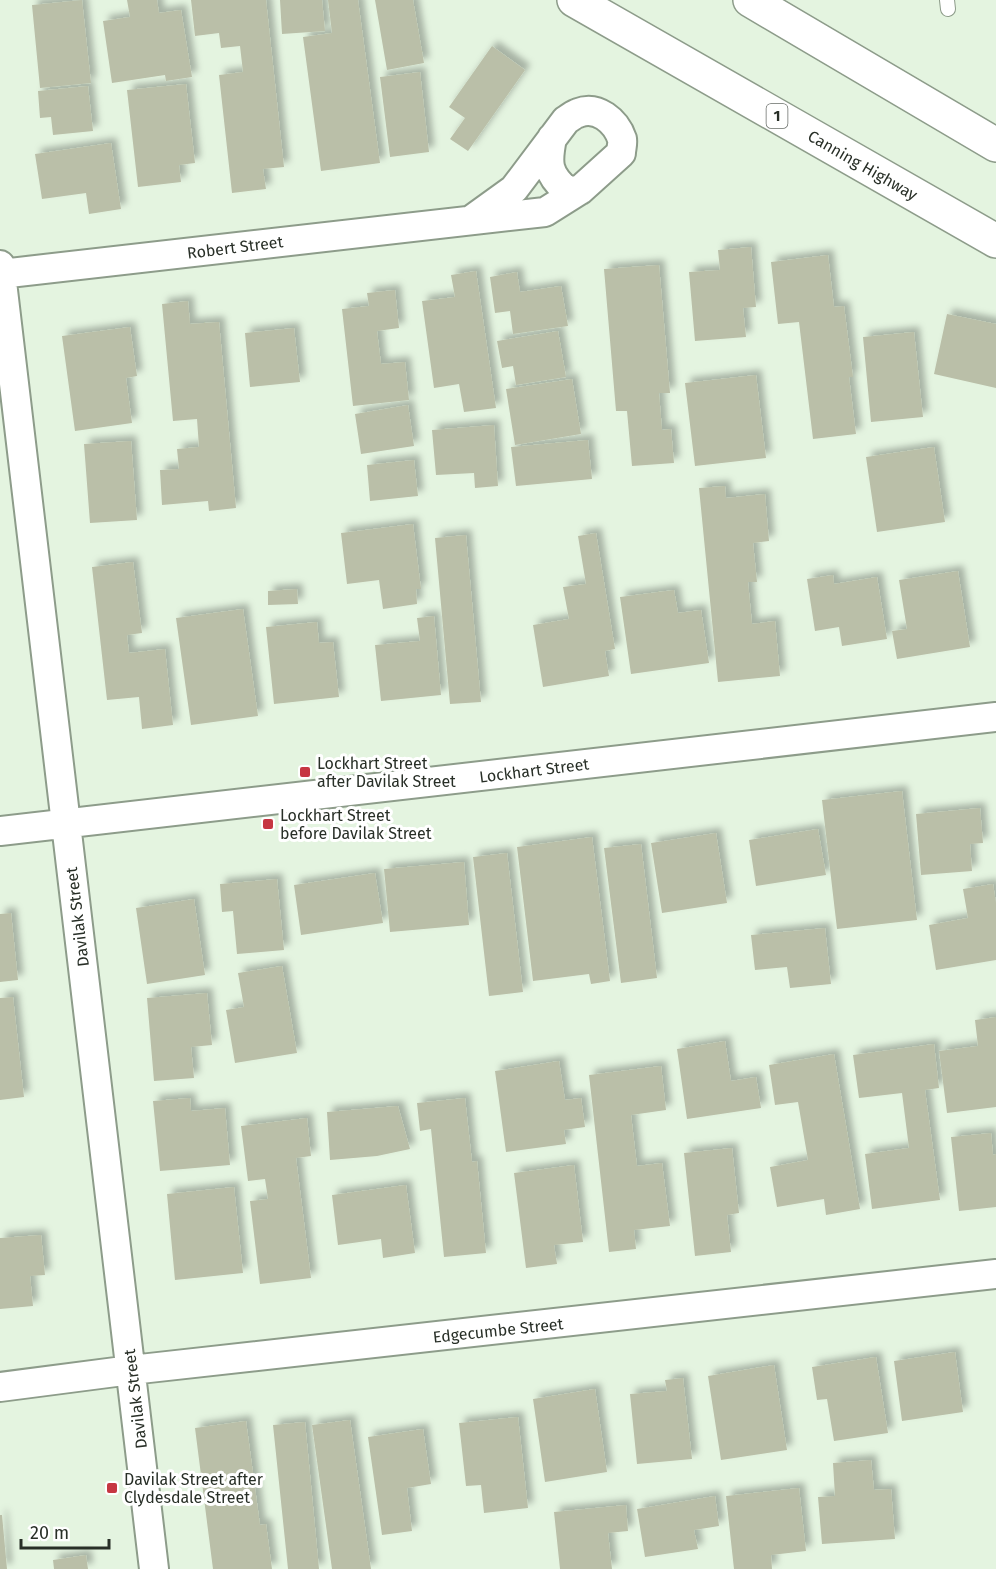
<svg xmlns="http://www.w3.org/2000/svg" width="996" height="1569" viewBox="0 0 996 1569" font-family="'Fira Sans',sans-serif">
  <defs>
    <filter id="shadow"><feDropShadow dx="5.5" dy="-5.5" stdDeviation="3" flood-color="#0004"/></filter>
  </defs>
  <rect width="100%" height="100%" fill="#e4f4e0"/>
  <path fill="#babfa8" filter="url(#shadow)" d="M82,0L91,83L40,88L32,5Z
    M127,0H157L159,13L181,10L192,77L166,81L165,75L112,83L103,21L130,17Z
    M191,0H266L284,167L263,169L266,189L232,193L219,75L243,72L240,46L221,48L219,33L195,36Z
    M280,0H322L325,31L282,34Z
    M328,0H358L380,163L321,171L303,37L332,33Z
    M375,0H413L424,63L387,70Z
    M492,46L525,70L468,151L450,139L465,118L449,107Z
    M420,72L429,152L390,157L380,77Z
    M186,84L195,163L179,165L181,182L138,187L127,90Z
    M88,86L93,131L53,135L51,117L40,118L38,91Z
    M111,143L121,209L89,214L86,193L42,199L35,154Z
    M751,247L756,307L743,308L746,337L695,341L689,272L720,270L718,250Z
    M828,255L834,307L844,306L853,377H849L856,434L813,439L799,322L778,324L771,262Z
    M659,265L670,393H659L662,430L671,429L674,463L632,466L627,411H616L604,269Z
    M476,271L496,408L464,412L459,384L434,388L422,301L455,297L451,275Z
    M517,272L520,292L561,286L568,326L513,334L510,311L495,313L490,277Z
    M395,290L399,328L377,331L381,364L405,362L409,400L353,406L342,309L369,306L367,293Z
    M188,301L190,324L219,322L236,508L209,511L208,501L162,505L160,470L179,469L177,449L199,447L197,419L173,421L162,304Z
    M947,314L996,324V388L934,374Z
    M130,327L137,376L126,378L132,423L75,431L62,336Z
    M294,328L300,382L250,387L245,333Z
    M558,331L566,377L516,385L513,366L502,368L497,341Z
    M914,332L923,417L871,422L863,337Z
    M756,375L766,458L695,466L685,383Z
    M572,379L581,434L515,445L506,389Z
    M408,405L414,446L361,454L355,414Z
    M494,425L498,486L475,488L474,473L436,475L432,430Z
    M588,440L592,479L516,486L511,447Z
    M131,441L137,520L90,523L84,444Z
    M934,447L945,522L877,532L866,457Z
    M414,460L418,496L370,501L367,465Z
    M725,486L726,498L765,494L769,541L753,543L757,582H748L752,624L775,621L780,676L718,682L699,488Z
    M413,524L421,589H416L417,604L383,609L379,580L347,584L341,533Z
    M596,533L615,649L605,651L609,676L543,687L533,625L569,619L563,587L586,584L578,536Z
    M466,535L481,702L450,704L435,538Z
    M133,562L142,633L127,635L129,653L165,649L173,725L142,729L139,697L107,700L92,567Z
    M958,571L970,647L897,659L892,631L907,629L899,580Z
    M833,575L834,584L877,577L887,639L842,646L839,627L815,631L807,579Z
    M297,589L298,604L268,605V591Z
    M674,590L678,613L701,610L709,663L631,674L620,597Z
    M243,609L258,716L191,725L176,618Z
    M434,616L441,695L381,701L375,645L420,641L417,618Z
    M317,622L319,643L333,642L339,697L274,704L266,627Z
    M902,791L917,920L837,929L822,800Z
    M980,808L983,843L970,844L972,871L921,875L916,814Z
    M818,829L826,875L756,886L749,840Z
    M716,833L727,903L662,913L651,843Z
    M592,837L610,981L591,984L589,974L533,981L517,847Z
    M641,844L657,978L621,983L604,848Z
    M507,853L523,992L489,996L473,857Z
    M464,862L469,925L390,932L384,869Z
    M375,873L383,923L301,935L294,885Z
    M277,879L284,950L237,954L233,911L222,912L220,884Z
    M993,884L996,903V960L936,970L929,925L968,918L963,889Z
    M194,899L205,975L147,984L136,908Z
    M11,913L18,980L0,982V914Z
    M825,928L831,984L790,988L787,967L755,970L751,935Z
    M282,966L297,1053L235,1063L226,1010L244,1007L238,973Z
    M207,993L212,1045L191,1047L194,1078L154,1081L147,998Z
    M13,997L24,1097L0,1100V998Z
    M996,1017V1107L947,1113L939,1051L978,1046L975,1020Z
    M725,1041L731,1081L756,1077L761,1108L687,1119L677,1049Z
    M934,1044L939,1088L925,1090L940,1200L872,1209L865,1154L909,1148L902,1093L859,1098L853,1055Z
    M834,1054L860,1209L826,1215L824,1199L777,1207L770,1167L808,1160L798,1102L775,1105L769,1065Z
    M559,1061L565,1100L581,1098L585,1127L564,1130L566,1144L506,1152L495,1071Z
    M661,1066L666,1110L631,1115L637,1166L662,1163L670,1226L634,1230L636,1249L609,1252L589,1075Z
    M190,1098L191,1111L225,1108L230,1165L160,1171L153,1101Z
    M465,1098L472,1162L477,1161L486,1253L444,1257L431,1129L420,1131L417,1103Z
    M398,1106L410,1149L377,1156L330,1160L327,1112Z
    M307,1118L311,1156L296,1158L311,1278L260,1284L250,1201L268,1199L265,1179L248,1181L241,1126Z
    M991,1133L993,1155L996,1154V1207L959,1211L951,1137Z
    M732,1148L739,1213L727,1215L731,1252L695,1256L684,1153Z
    M574,1165L583,1242L554,1245L557,1264L526,1268L514,1173Z
    M406,1185L415,1253L383,1258L381,1239L338,1245L332,1195Z
    M234,1187L243,1273L175,1280L167,1194Z
    M41,1235L45,1275L30,1276L33,1306L0,1309V1238Z
    M955,1352L963,1412L902,1421L894,1361Z
    M876,1357L888,1433L834,1441L827,1399L817,1400L812,1367Z
    M774,1365L787,1450L721,1460L708,1376Z
    M683,1378L692,1459L637,1464L630,1394L667,1391L665,1380Z
    M595,1389L607,1472L545,1482L533,1399Z
    M518,1417L528,1508L484,1513L481,1485L466,1486L459,1423Z
    M350,1420L371,1569H332L312,1425Z
    M246,1421L260,1525L266,1524L272,1569H213L195,1428Z
    M305,1422L319,1569H288L273,1425Z
    M423,1429L431,1484L407,1488L412,1531L382,1535L368,1437Z
    M871,1460L874,1490L891,1489L895,1539L822,1544L818,1497L835,1496L833,1463Z
    M799,1488L806,1551L771,1555L772,1569H734L726,1496Z
    M715,1496L719,1526L694,1530L698,1549L645,1557L637,1509Z
    M626,1505L628,1531L608,1533L612,1569H560L554,1512Z
    M0,1515H2L7,1569H0Z
    M86,1555L88,1569H54L53,1560Z"/>
  <g fill="none" stroke-linecap="round" stroke-linejoin="round">
    <g stroke="#8d9c8a" stroke-width="16">
      <path id="service" d="M947,0L948,9"/>
    </g>
    <g stroke="#8d9c8a" stroke-width="32">
      <path id="minor" d="M552,138C547,163 547,174 567,191L580,190
        M0,265L154,1569
        M0,274L545,212L580,190L621,153C621,149 623,143 622,139C616,121 597,105 578,113C574,114 570,118 566,120L514,189L471,220
        M0,831L996,717
        M0,1387L131,1370L996,1274"/>
    </g>
    <g stroke="#8d9c8a" stroke-width="36">
      <path id="trunk" d="M574,0L996,241
        M750,0L996,145"/>
    </g>
    <use href="#service" stroke="#fff" stroke-width="14"/>
    <use href="#minor" stroke="#fff" stroke-width="28"/>
    <use href="#trunk" stroke="#fff" stroke-width="33"/>
  </g>
  <g fill="#c63642" stroke="#fff" stroke-width="2">
    <rect x="299" y="766" width="12" height="12" rx="3"/>
    <rect x="262" y="818" width="12" height="12" rx="3"/>
    <rect x="106" y="1482" width="12" height="12" rx="3"/>
  </g>
  <g text-anchor="middle" stroke-width="6" stroke-linejoin="round" paint-order="stroke">
    <rect fill="#fff" stroke="#686d68" stroke-width="1.5" x="766.5" y="104" width="21" height="24" rx="4.5"/>
    <g font-size="15" font-weight="bold" fill="#282f27">
      <text x="777" y="121">1</text>
    </g>
    <g font-size="16" fill="#282f27" stroke="#fff">
      <text transform="translate(863 165) rotate(30)" y="6">Canning Highway</text>
      <text transform="translate(235 247) rotate(-7)" y="6">Robert Street</text>
      <text transform="translate(534 770) rotate(-7)" y="6">Lockhart Street</text>
      <text transform="translate(77 917) rotate(-97)" y="6">Davilak Street</text>
      <text transform="translate(498 1330) rotate(-6)" y="6">Edgecumbe Street</text>
      <text transform="translate(135 1399) rotate(-97)" y="6">Davilak Street</text>
    </g>
    <g font-size="16" fill="#282f27" stroke="#fff" text-anchor="start">
      <text x="317" y="769">Lockhart Street<tspan x="317" dy="18">after Davilak Street</tspan></text>
      <text x="280" y="821">Lockhart Street<tspan x="280" dy="18">before Davilak Street</tspan></text>
      <text x="124" y="1485">Davilak Street after<tspan x="124" dy="18">Clydesdale Street</tspan></text>
    </g>
  </g>
  <path d="M21 1539v9h88v-9" fill="none" stroke="#282f27" stroke-width="3"/>
  <text x="30" y="1539" font-size="18" fill="#282f27" stroke="#ffffff" stroke-width="4.5" paint-order="stroke">20 m</text>
</svg>
